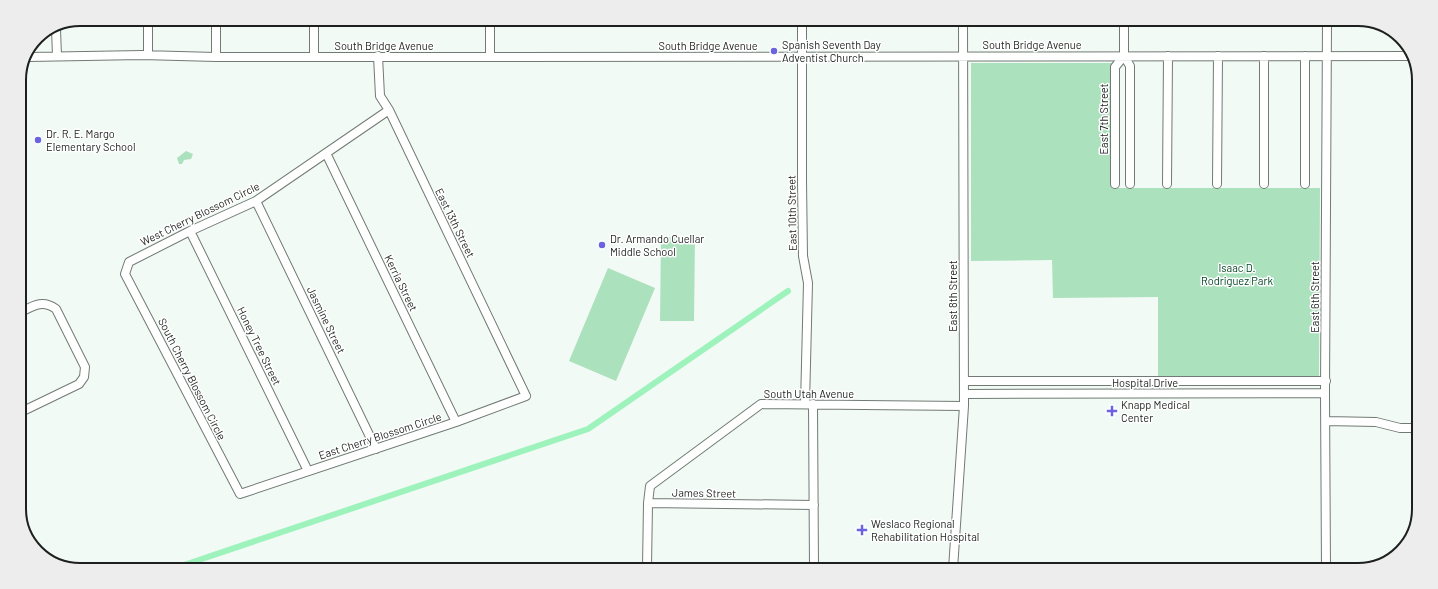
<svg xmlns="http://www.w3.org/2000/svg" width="1438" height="589" viewBox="0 0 1438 589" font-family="Barlow,sans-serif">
  <rect width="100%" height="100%" fill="#f1faf4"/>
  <path fill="#ace1bd" d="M971,63H1113L1114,188H1320L1319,376L1315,377H1158V297L1053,298L1052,260L971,261Z
    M186,151L193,154L191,159L184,160L182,164H179L177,158Z
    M661,237H695L694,321H660Z
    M608,268L655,288L616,381L569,361Z"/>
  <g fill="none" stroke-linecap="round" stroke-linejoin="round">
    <path stroke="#9ef3bc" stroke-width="6" d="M181,566L588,429L788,291"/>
    <g stroke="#727a74" stroke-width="10">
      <path id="minor" d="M216,19V57
        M314,20V57
        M802,22V181L803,256L808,283L805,404
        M1124,23V56L1130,66V184
        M56,29L57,56
        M148,55V19
        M378,56L380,96L389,110L526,396L456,422L240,494L125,274L129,262L190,231L256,201L389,110
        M1305,56V184
        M28,57L142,55L216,57H495L1411,56
        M490,57V20
        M326,153L456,422
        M1115,184V67L1124,56
        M1167,184L1168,56
        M1217,184L1218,56
        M1264,184V56
        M256,201L376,449
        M190,231L308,471
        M19,313C33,306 42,299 56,309L85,367L84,377L79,384L19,413
        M965,381H1326
        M964,394L1325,393
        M813,404L814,568
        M1326,421L1376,422L1400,428H1415
        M648,503L650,486L761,404L964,406
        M647,568L648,503L814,505
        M953,569L964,406L963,22
        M1326,570L1325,393L1327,23"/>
    </g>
    <use href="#minor" stroke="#fff" stroke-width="8"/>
  </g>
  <g fill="#6c64de" stroke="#fff" stroke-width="1.5">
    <circle cx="774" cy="51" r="4"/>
    <circle cx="38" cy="140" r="4"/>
    <circle cx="602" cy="245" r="4"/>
    <path d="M1110 405h4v4h4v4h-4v4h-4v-4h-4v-4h4z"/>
    <path d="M860 524h4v4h4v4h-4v4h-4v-4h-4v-4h4z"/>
  </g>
  <g text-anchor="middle" stroke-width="3" stroke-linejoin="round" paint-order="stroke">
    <g font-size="11" fill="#1d201e" stroke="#fff" text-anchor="start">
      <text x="782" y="49">Spanish Seventh Day<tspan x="782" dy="13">Adventist Church</tspan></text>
      <text x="46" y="138">Dr. R. E. Margo<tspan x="46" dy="13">Elementary School</tspan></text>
      <text x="610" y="243">Dr. Armando Cuellar<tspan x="610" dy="13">Middle School</tspan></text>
      <text x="1121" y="409">Knapp Medical<tspan x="1121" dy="13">Center</tspan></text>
      <text x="871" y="528">Weslaco Regional<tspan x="871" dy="13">Rehabilitation Hospital</tspan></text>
    </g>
    <g font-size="11" fill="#1d201e" stroke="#fff">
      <text x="1032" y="49">South Bridge Avenue</text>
      <text x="384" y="50">South Bridge Avenue</text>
      <text x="708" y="50">South Bridge Avenue</text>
      <text transform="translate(1104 119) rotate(-90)" y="4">East 7th Street</text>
      <text transform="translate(792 213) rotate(-91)" y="4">East 10th Street</text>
      <text transform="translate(200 214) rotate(-26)" y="4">West Cherry Blossom Circle</text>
      <text transform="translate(455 223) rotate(64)" y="4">East 13th Street</text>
      <text transform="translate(401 283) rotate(64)" y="4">Kerria Street</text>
      <text transform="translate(953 296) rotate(-90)" y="4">East 8th Street</text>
      <text transform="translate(1315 297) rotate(-90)" y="4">East 6th Street</text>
      <text transform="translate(326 320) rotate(64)" y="4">Jasmine Street</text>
      <text transform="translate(259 346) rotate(64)" y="4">Honey Tree Street</text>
      <text transform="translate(192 379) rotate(63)" y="4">South Cherry Blossom Circle</text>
      <text x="1145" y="387">Hospital Drive</text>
      <text x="809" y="398">South Utah Avenue</text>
      <text transform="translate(380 436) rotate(-18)" y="4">East Cherry Blossom Circle</text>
      <text transform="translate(704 493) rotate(1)" y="4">James Street</text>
    </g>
    <g font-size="11" fill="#004423" stroke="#fff">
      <text x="1237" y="272">Isaac D.<tspan x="1237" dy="13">Rodriguez Park</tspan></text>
    </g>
  </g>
  <path d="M0 0H1438V589H0ZM80 26H1358A54 54 0 0 1 1412 80V509A54 54 0 0 1 1358 563H80A54 54 0 0 1 26 509V80A54 54 0 0 1 80 26Z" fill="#ededed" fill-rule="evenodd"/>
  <path fill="none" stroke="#1d201e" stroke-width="2" d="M80 26H1358A54 54 0 0 1 1412 80V509A54 54 0 0 1 1358 563H80A54 54 0 0 1 26 509V80A54 54 0 0 1 80 26Z"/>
</svg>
